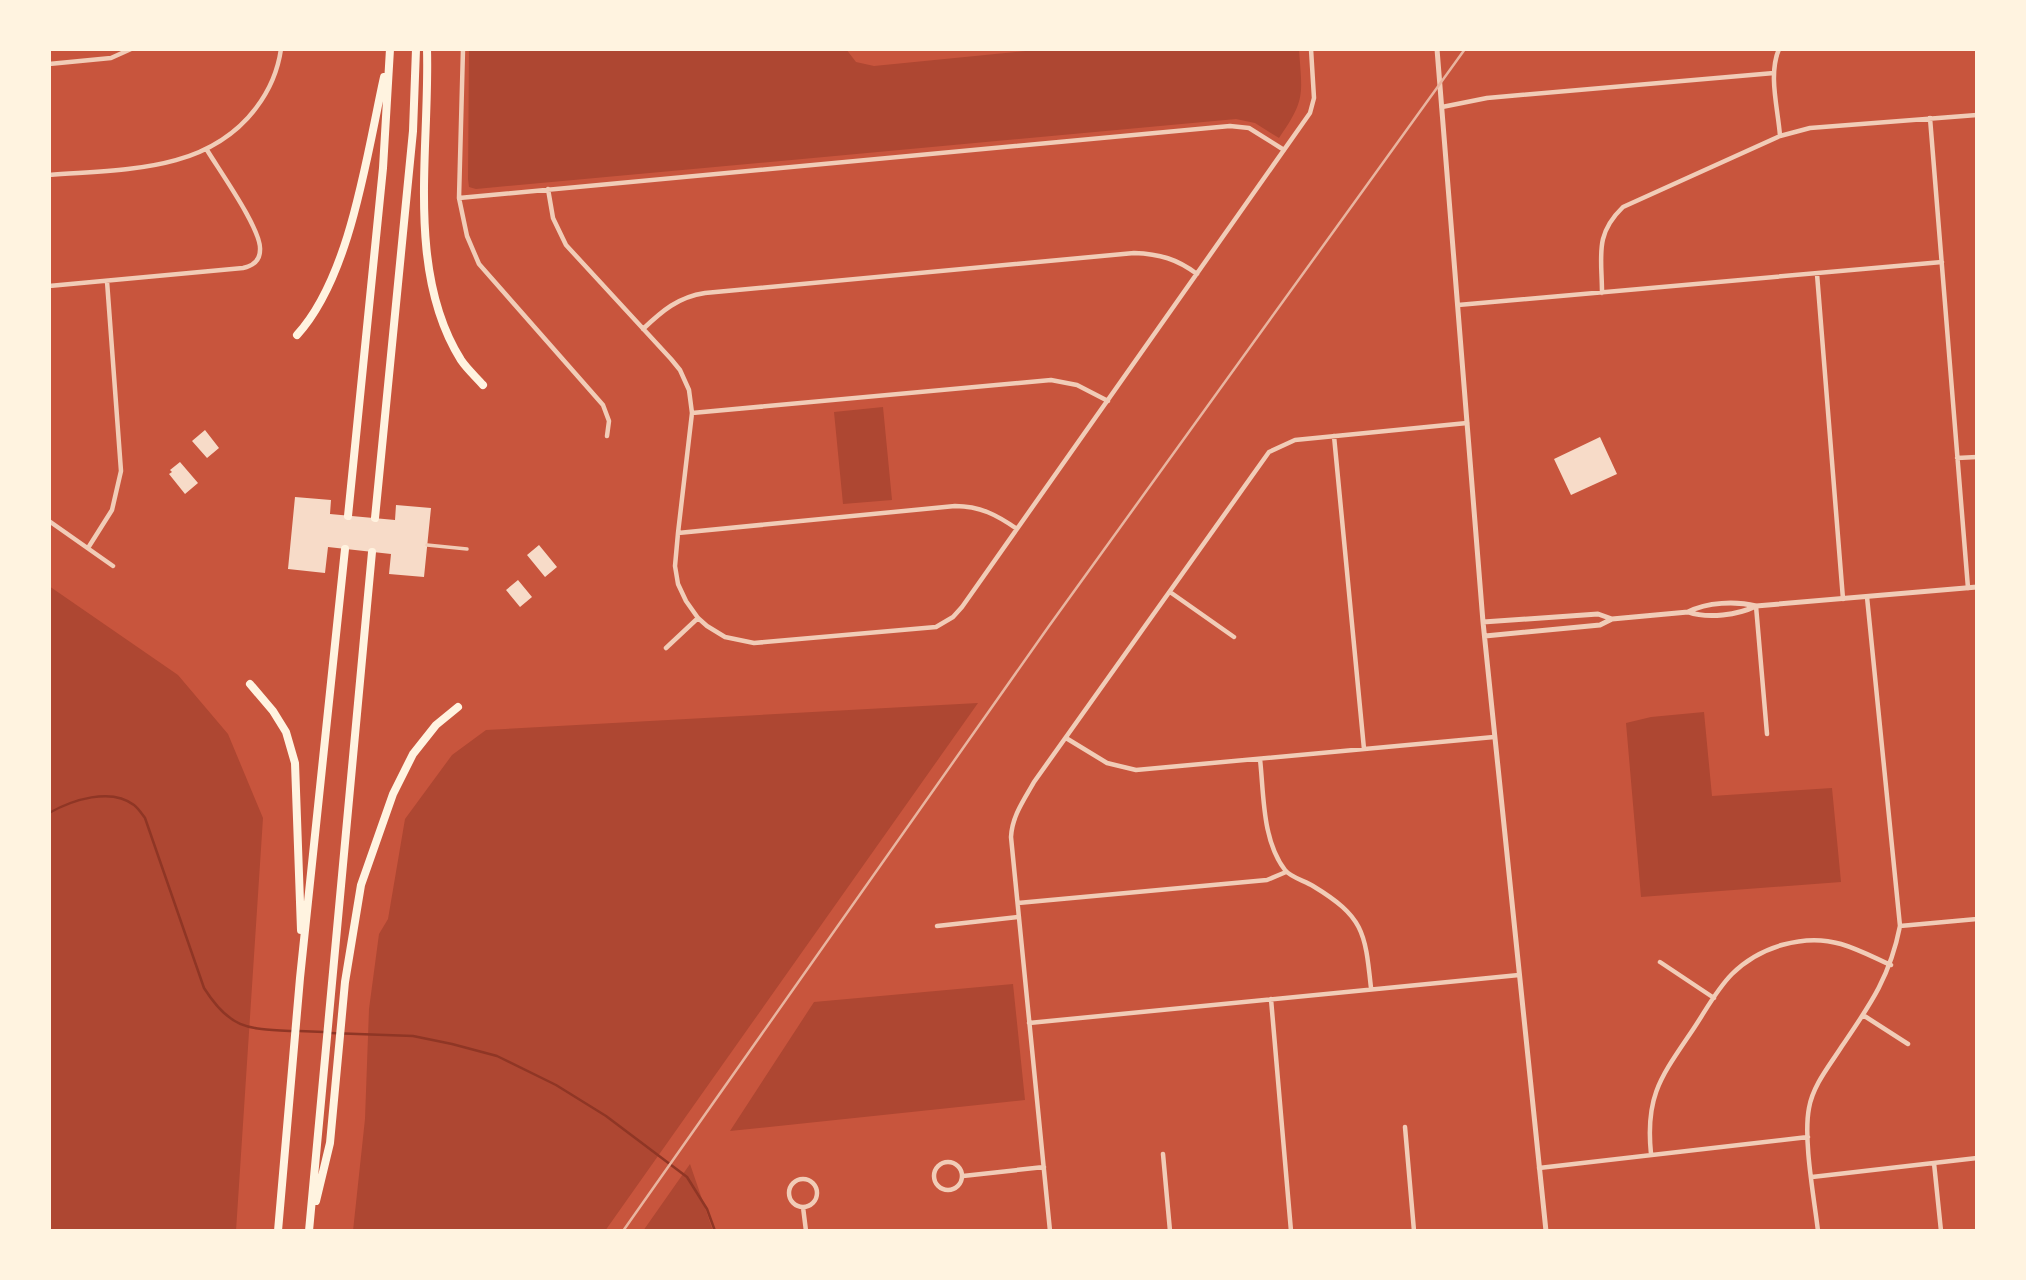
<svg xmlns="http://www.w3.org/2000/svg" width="2026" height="1280" viewBox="0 0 2026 1280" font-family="Barlow,sans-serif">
  <rect width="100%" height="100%" fill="#c8553d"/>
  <path fill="#ae4732" d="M469,49H846L856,62L874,66L1045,49H1299C1302,95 1306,99 1279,138L1255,123L1236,119L476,189L469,187L468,179Z
    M883,407L892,500L843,504L834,412Z
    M49,586L178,675L228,734L263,818L236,1231H49Z
    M978,703L605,1231H353L365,1119L369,1009L379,934L388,919L405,819L452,755L486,730Z
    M1704,712L1712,796L1832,788L1841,882L1641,897L1626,723L1651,717Z
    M1013,984L1025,1100L730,1131L814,1002Z
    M690,1164L713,1231H643Z"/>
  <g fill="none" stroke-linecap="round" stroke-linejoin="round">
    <path stroke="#8f3625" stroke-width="2.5" d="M49,813C72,800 111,787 134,805C138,808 142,814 145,818L204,988C230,1029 247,1029 292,1031
      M299,1031L324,1032
      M330,1033L413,1036L452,1044L497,1056L556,1085L606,1116L687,1177L707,1209L715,1231"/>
  </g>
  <path fill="#f7dbc8" d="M205,430L219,448L207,458L192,441Z
    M1600,437L1617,474L1571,495L1554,459Z
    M180,462L198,483L185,494L169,474L172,472L170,470Z
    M295,497L331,500L330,514L395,520L396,505L431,508L424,577L389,574L391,554L328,547L325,573L288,569Z
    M539,545L557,567L545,577L527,555Z
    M518,580L532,597L520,607L506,590Z"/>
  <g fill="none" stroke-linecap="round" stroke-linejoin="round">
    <path stroke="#f1ccb7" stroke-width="3.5" d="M427,545L467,549"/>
    <path stroke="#f1ccb7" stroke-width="4.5" d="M463,49L459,198L467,236L479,264L603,405L609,421L607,436
      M1779,49C1768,75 1778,108 1780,136
      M49,64L111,58L131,49
      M1442,107L1487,98L1774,73
      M1930,118L1968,588
      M49,175C123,169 207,173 256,108C269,91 278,70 281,49
      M548,189L553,218L566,245L671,359L680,370L689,390L692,413L678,533L675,566L678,584L686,601L698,618L707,626L725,637L754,643L936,627L953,617L962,607L1310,113L1314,98L1311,49
      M459,198L1230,126L1249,128L1284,150
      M1817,274L1843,599
      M49,286L243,268C252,266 260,261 260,250C262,230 219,170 207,150
      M1602,293C1602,256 1594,235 1623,207L1780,136L1810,128L1977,115
      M1458,305L1942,262
      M643,329C662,311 678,297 705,293L1134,253C1160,254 1177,259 1197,274
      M692,413L1051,380L1077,385L1108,401
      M1334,436L1364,749
      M1957,458L1977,457
      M49,521L113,566
      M678,533L955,506C980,506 997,515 1017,529
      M88,548L112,510L121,471L107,281
      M1170,592L1234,637
      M1756,606L1767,734
      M666,648L698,618
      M1066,738L1107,763L1136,770L1494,737
      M1260,759C1264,795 1262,840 1285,870C1290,877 1305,881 1313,886C1364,917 1365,932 1371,988
      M1018,903L1267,880L1286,872
      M937,926L1019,917
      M1900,926L1977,919
      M1660,962L1714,998
      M1271,999L1291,1231
      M1863,1015L1908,1044
      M1029,1023L1519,975
      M1405,1127L1414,1231
      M1163,1154L1170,1231
      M1651,1154C1645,1096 1661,1077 1692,1031C1705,1012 1716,990 1732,974C1759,947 1804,933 1841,944C1858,949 1875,958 1891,965
      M934 1176a14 14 0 1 1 28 0a14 14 0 1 1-28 0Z
      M1934,1163L1941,1231
      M1539,1168L1808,1137
      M963,1176L1044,1167
      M1812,1177L1977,1158
      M789 1193a14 14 0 1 1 28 0a14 14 0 1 1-28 0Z
      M803,1207L806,1231
      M1050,1231L1011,837C1012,816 1024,800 1034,782L1269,452L1295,440L1467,423
      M1818,1231C1814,1197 1803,1139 1809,1108C1813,1085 1830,1065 1842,1046C1870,1005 1890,977 1900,926L1867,597"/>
    <path stroke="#f1ccb7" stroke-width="5" d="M1437,49L1483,622L1546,1231
      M1688,612C1707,602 1736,601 1756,606L1977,587
      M1483,622L1598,614L1612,619L1688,612C1708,619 1738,615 1756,606
      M1485,636L1600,625L1612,619"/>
    <path stroke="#fff3e0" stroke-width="8" d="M427,49C430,149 405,271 461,360C467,369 476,377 483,385
      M297,335C351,276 367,153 384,77
      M348,516L383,168L390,49
      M375,518L413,131L416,49
      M250,684L273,711L286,732L295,763L301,930
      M316,1201L330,1143L345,982L361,885L393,794L413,754L436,725L458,707
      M278,1231L300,978L345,549
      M309,1231L372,552"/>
    <path stroke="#e9b49f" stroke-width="2.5" d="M623,1231L1049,626L1465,49"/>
  </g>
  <rect width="2026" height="1280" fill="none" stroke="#fff3e0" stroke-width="102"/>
</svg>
